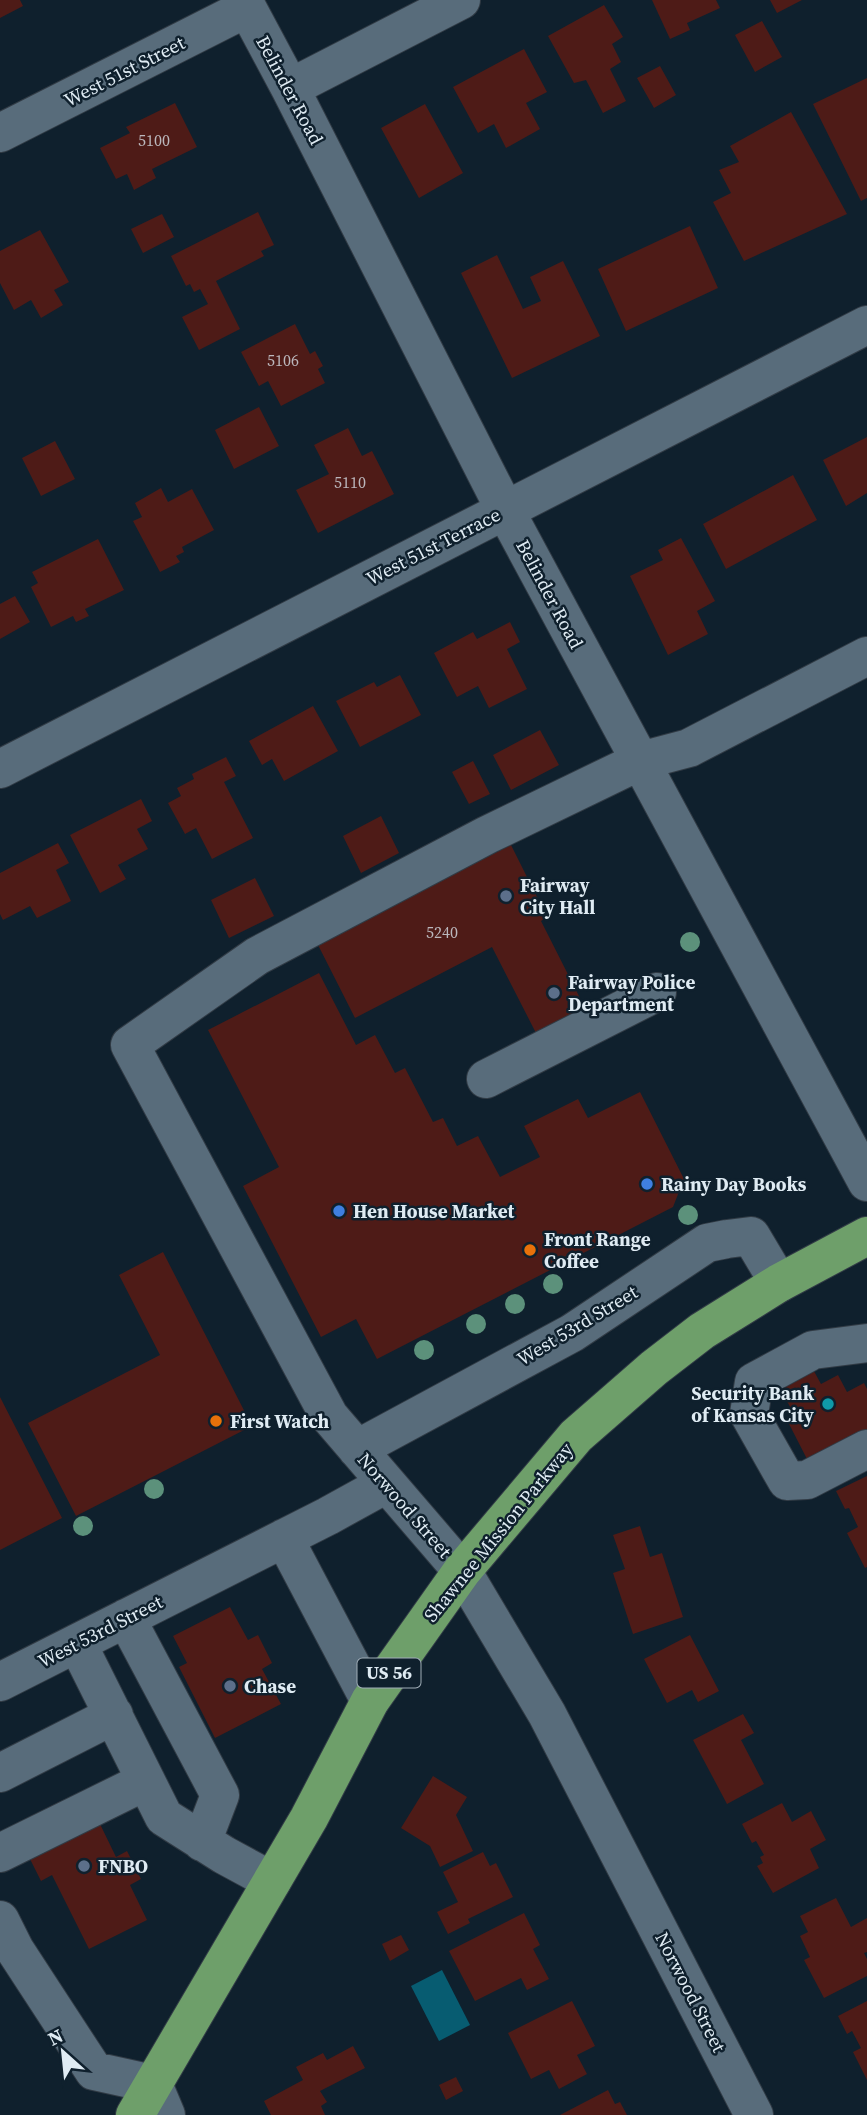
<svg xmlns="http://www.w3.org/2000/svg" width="867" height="2115" viewBox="0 0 867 2115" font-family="'Source Serif 4',serif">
  <rect width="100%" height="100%" fill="#0f202d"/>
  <path fill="#075c71" d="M442,1970L470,2025L439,2041L411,1986Z"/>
  <path fill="#4e1b17" d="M0,0H20L23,6L0,18Z
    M652,0H716L720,8L687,23L690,30L670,39Z
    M770,0H802L777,13Z
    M604,5L623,37L612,44L621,62L610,69L626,101L603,113L586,80L574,83L548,36Z
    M762,21L782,57L755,72L735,35Z
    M524,49L547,92L526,103L540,129L506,148L494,124L478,133L453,87Z
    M660,66L676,95L654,108L637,78Z
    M867,78V198L861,201L813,104Z
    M175,103L197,147L152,169L156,178L134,190L127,174L116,179L100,148L130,133L126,127Z
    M425,104L463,173L419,198L381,128Z
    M791,112L847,214L744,261L713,202L731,193L719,170L739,162L730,146Z
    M258,212L274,245L261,251L264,256L216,281L240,329L199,350L182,317L208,304L200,289L194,292L190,284L186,286L171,256Z
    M162,214L174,237L143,253L131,229Z
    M690,226L718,288L626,331L598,269Z
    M40,230L69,282L54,290L63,305L41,318L31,300L14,310L0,283V251Z
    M497,255L523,309L541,301L530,277L563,261L600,336L512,378L461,273Z
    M295,324L310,354L315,351L323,366L318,369L325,383L281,406L268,381L259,386L241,352Z
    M259,407L279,446L234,469L215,430Z
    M348,428L362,456L372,451L394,494L318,533L296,490L329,474L314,445Z
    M867,437V493L846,506L823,460Z
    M55,441L75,479L41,496L22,458Z
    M793,475L817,520L726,569L703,524Z
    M161,488L168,502L192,489L214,530L182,547L184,552L176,556L180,562L160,572L133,521L142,517L135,503Z
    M681,538L715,601L697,611L708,634L668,655L630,576L663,560L658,550Z
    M98,539L124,590L85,609L89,616L76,622L73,616L51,627L31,587L38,583L32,572Z
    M15,596L30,622L0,639V604Z
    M510,622L520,642L507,649L527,689L489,708L478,686L457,697L434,653L473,632L477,639Z
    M400,675L421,715L360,747L336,701L374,682L377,687Z
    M313,706L338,751L284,781L272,759L262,765L249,741Z
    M540,730L559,765L511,790L493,755Z
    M226,757L236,776L224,782L253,838L212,859L196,828L185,834L168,803L181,796L177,788L194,779L192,774Z
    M473,761L490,794L469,804L452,772Z
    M141,799L152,821L137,829L148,849L118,865L126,879L100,893L70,835Z
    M381,816L399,853L361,873L343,836Z
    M58,843L69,863L56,870L71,901L37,918L30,906L3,920L0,914V873Z
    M511,845L547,917L541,921L585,1008L536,1033L492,947L355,1018L317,943Z
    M255,878L274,916L229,938L211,900Z
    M319,973L356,1045L375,1035L395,1073L405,1068L433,1122L443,1118L457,1146L478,1136L500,1177L540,1157L524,1126L578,1099L588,1118L640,1092L684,1179L673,1207L377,1359L356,1319L321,1337L243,1186L279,1167L208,1030Z
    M163,1252L252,1426L76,1516L28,1423L160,1355L119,1275Z
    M809,1362L821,1384L838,1375L847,1392L864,1383L867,1389V1431L808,1461L787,1420L795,1416L775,1379Z
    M0,1397L62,1518L0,1550Z
    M867,1476V1567L865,1568L847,1533L858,1527L849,1508L845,1509L836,1491Z
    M640,1526L650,1557L662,1553L683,1617L633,1634L613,1573L625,1569L613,1535Z
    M230,1607L248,1640L258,1635L272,1663L262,1669L281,1704L215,1738L179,1667L187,1663L173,1636Z
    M690,1635L719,1691L698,1702L692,1690L667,1703L644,1659Z
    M743,1714L754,1733L741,1740L764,1784L727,1804L693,1740Z
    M433,1776L467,1797L456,1815L473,1851L440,1867L430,1846L401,1828Z
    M61,1801L78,1835L100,1824L116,1857L127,1851L141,1879L130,1885L147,1920L89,1949L52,1875L41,1881L13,1825Z
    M782,1803L792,1822L811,1811L826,1840L810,1849L819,1868L773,1893L757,1866L763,1863L760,1857L764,1855L756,1841L752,1843L742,1824Z
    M483,1852L490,1866L496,1863L513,1897L468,1919L470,1923L448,1934L437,1912L458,1902L443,1872Z
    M836,1898L851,1927L867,1918V1952L864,1953L867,1959V1976L824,1998L804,1960L810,1957L800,1936L808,1932L800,1916Z
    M524,1913L540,1945L533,1949L549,1979L527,1990L521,1978L475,2001L449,1951Z
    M401,1935L409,1950L390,1961L382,1944Z
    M572,2001L595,2046L577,2055L587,2074L559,2089L549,2070L531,2079L508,2033Z
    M867,2001V2080L853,2052L861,2048L852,2031L847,2034L838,2016Z
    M353,2046L365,2068L320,2091L327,2102L321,2106L325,2115H271L264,2101L303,2080L296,2067L323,2053L327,2060Z
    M456,2077L463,2091L446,2100L439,2085Z
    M608,2090L615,2104L620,2102L627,2115H560Z"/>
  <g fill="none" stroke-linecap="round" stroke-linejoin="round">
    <g stroke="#313b45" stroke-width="40">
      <path id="minor" d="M243,0L290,88L505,510L867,1182
        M290,88L461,0
        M0,133L247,8
        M0,769L867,325
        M486,1079L657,992
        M867,1343L813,1350L754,1382L749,1414L787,1481L807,1480L867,1449
        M357,1449L572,1333L707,1243L727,1239L751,1236L779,1283
        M284,1538L370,1701
        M126,1618L220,1795L202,1842
        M77,1643L164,1817L224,1855L272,1881
        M0,1682L328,1516L386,1484
        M0,1773L114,1715
        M0,1853L146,1781
        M0,1920L15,1950L94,2071L153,2084L166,2115
        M754,2115L547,1714L462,1571L329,1416L130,1045L257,956L487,835L640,761L689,748L867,656"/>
    </g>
    <g stroke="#313b45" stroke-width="40">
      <path id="highway" d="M135,2115L309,1818L370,1701L462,1571L576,1436L654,1368L702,1331L779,1283L867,1236"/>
    </g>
    <use href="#minor" stroke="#586c7b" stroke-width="38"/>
    <use href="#highway" stroke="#6e9f6a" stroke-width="38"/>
  </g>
  <g fill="#5c917b">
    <circle cx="690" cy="942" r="10"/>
    <circle cx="688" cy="1215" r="10"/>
    <circle cx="553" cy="1284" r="10"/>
    <circle cx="515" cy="1304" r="10"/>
    <circle cx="476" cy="1324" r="10"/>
    <circle cx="424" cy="1350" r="10"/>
    <circle cx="154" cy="1489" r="10"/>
    <circle cx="83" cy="1526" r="10"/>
  </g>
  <g fill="#5c6f8a" stroke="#0f202d" stroke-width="2.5">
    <circle cx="506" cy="896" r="7"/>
    <circle cx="554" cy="993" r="7"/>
    <circle cx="230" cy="1686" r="7"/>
    <circle cx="84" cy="1866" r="7"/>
  </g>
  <g fill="#3f7fe0" stroke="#0f202d" stroke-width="2.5">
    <circle cx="647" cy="1184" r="7"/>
    <circle cx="339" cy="1211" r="7"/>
  </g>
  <g fill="#e8710a" stroke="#0f202d" stroke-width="2.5">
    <circle cx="530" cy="1250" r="7"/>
    <circle cx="216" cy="1421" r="7"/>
  </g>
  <circle fill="#0f9aa8" stroke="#0f202d" stroke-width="2.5" cx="828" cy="1404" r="7"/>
  <g text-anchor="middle" stroke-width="5" stroke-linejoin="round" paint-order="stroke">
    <g font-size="16" fill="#bbb7bc">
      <text x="154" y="146">5100</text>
      <text x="283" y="366">5106</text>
      <text x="350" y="488">5110</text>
      <text x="442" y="938">5240</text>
    </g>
    <rect fill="#0f202d" stroke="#a1aeb8" stroke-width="2" x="357.5" y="1658.5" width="63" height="29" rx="5"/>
    <g font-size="18" font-weight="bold" fill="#dfebf3">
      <text x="389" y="1679">US 56</text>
    </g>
    <g font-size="19" fill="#dfebf3" stroke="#0f202d">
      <text transform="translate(124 71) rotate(-27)" y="7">West 51st Street</text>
      <text transform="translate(290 90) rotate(62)" y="7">Belinder Road</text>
      <text transform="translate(433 546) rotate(-27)" y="7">West 51st Terrace</text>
      <text transform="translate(550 594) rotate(62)" y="7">Belinder Road</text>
      <text transform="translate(577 1325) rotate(-31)" y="7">West 53rd Street</text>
      <text transform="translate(405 1505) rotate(49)" y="7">Norwood Street</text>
      <text transform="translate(498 1532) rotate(-51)" y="7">Shawnee Mission Parkway</text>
      <text transform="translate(100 1631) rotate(-27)" y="7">West 53rd Street</text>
      <text transform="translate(691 1992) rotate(63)" y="7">Norwood Street</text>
    </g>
    <g font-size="19" font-weight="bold" fill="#dfebf3" stroke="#0f202d" text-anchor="start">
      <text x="520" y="892">Fairway<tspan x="520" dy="22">City Hall</tspan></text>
      <text x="568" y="989">Fairway Police<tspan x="568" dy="22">Department</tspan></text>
      <text x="661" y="1191">Rainy Day Books</text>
      <text x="353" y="1218">Hen House Market</text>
      <text x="544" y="1246">Front Range<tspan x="544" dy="22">Coffee</tspan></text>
      <text x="814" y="1400" text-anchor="end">Security Bank<tspan x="814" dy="22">of Kansas City</tspan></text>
      <text x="230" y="1428">First Watch</text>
      <text x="244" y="1693">Chase</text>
      <text x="98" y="1873">FNBO</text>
    </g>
  </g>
  <g transform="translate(63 2052) rotate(333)" stroke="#0f202d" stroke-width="5" paint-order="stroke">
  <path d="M0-5L12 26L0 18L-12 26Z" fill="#dfebf3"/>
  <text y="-10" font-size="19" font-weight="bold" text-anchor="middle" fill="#dfebf3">N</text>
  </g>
</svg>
